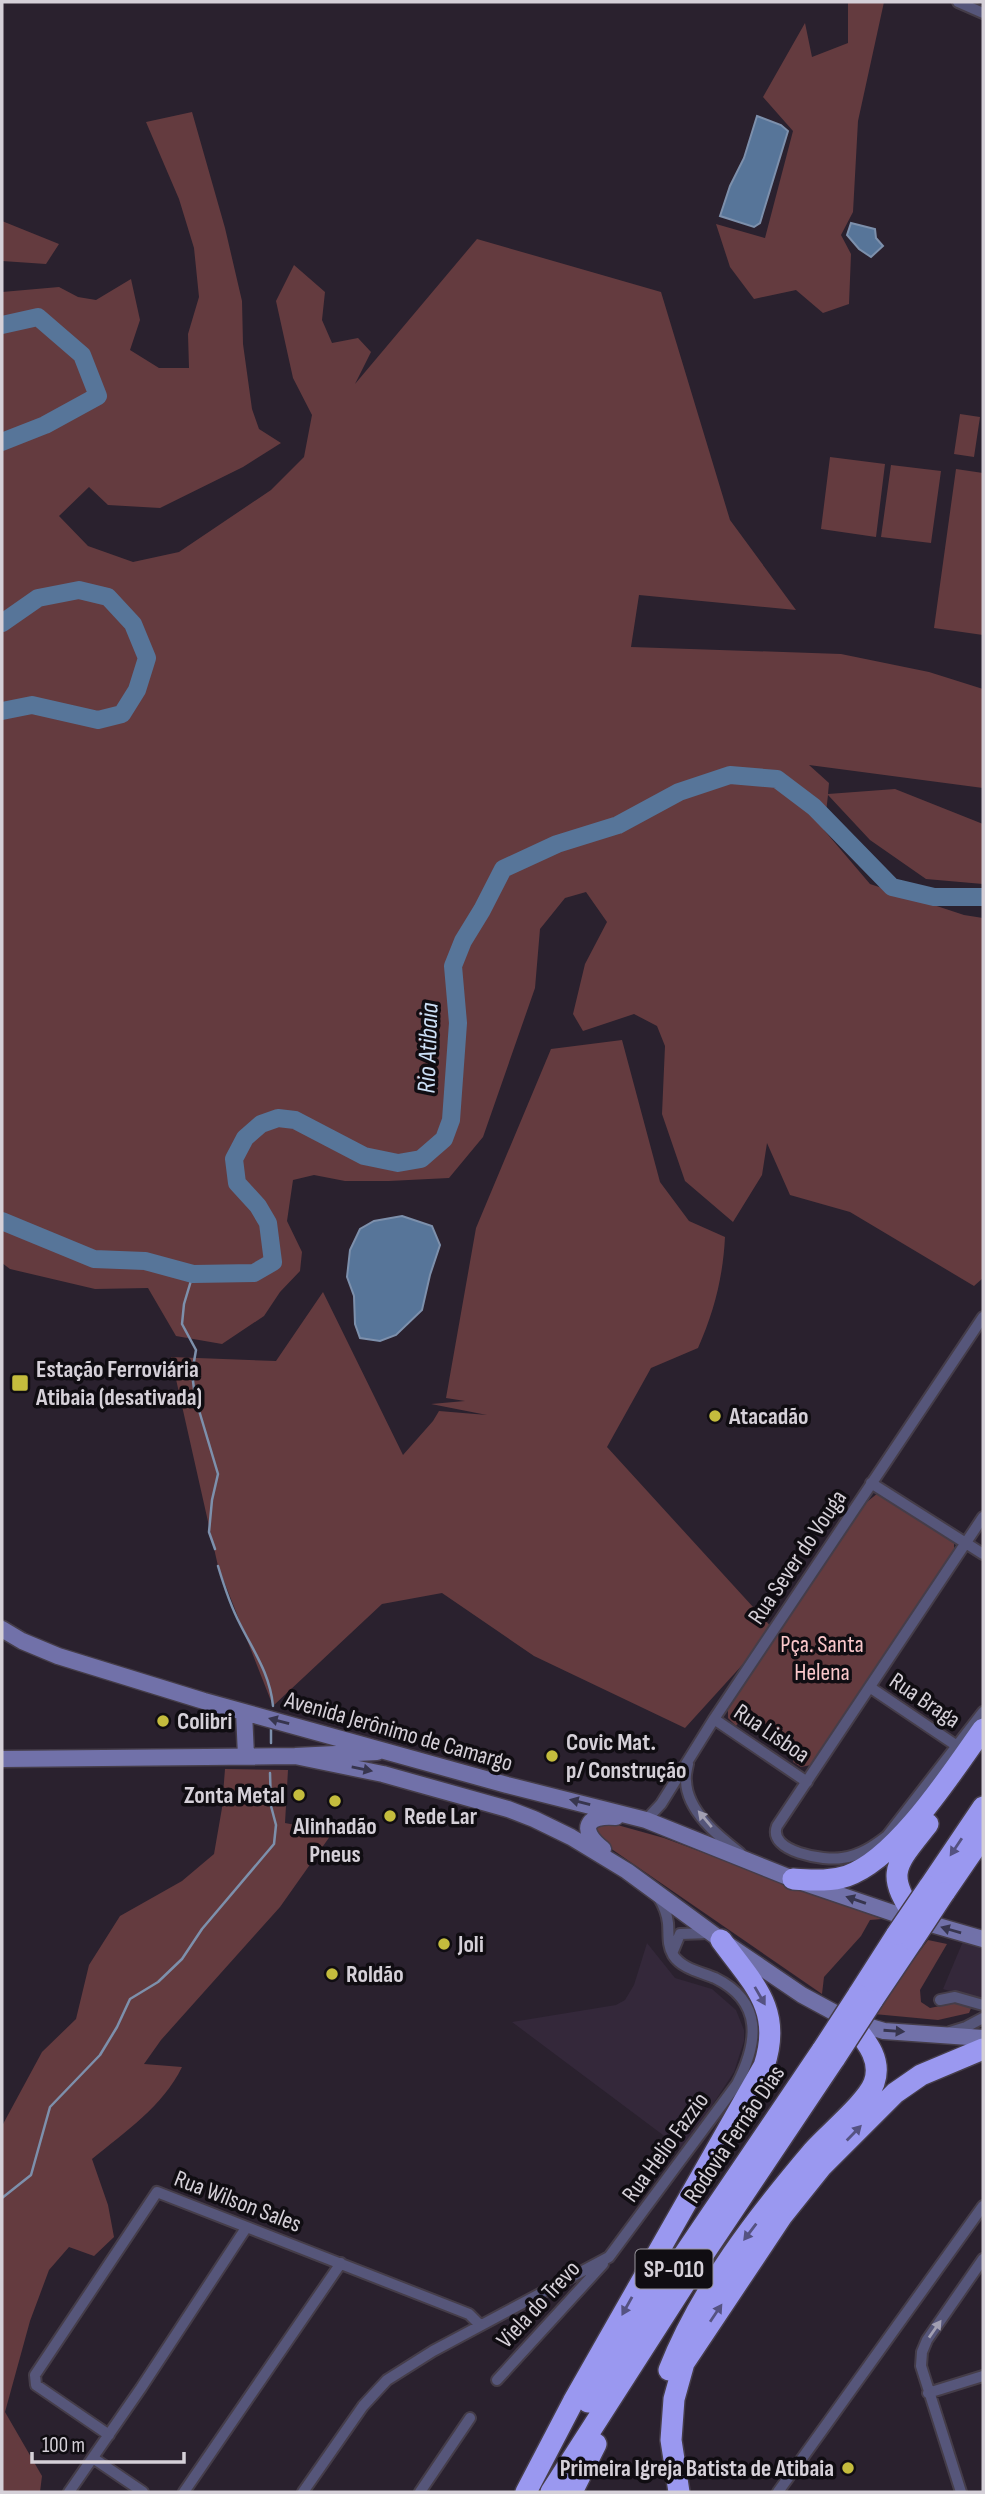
<svg xmlns="http://www.w3.org/2000/svg" width="985" height="2494" viewBox="0 0 985 2494" font-family="'Sofia Sans Condensed',sans-serif">
  <rect width="100%" height="100%" fill="#2a212e"/>
  <path fill="#34283a" d="M964,1939L983,1945V2001L943,1989Z
    M647,1943L675,1978L712,1989L736,2010L744,2030V2041L734,2072L683,2150L512,2022L616,2005L625,2000L634,1985Z"/>
  <path fill="#643b3f" d="M848,2H884L858,121L853,212L841,235L851,254L849,304L823,313L796,290L754,299L730,267L716,224L765,238L793,131L763,97L805,23L812,57L848,43Z
    M192,112L225,228L242,301L243,344L252,409L259,429L281,443L243,467L160,508L108,505L89,487L59,516L88,546L133,562L179,552L271,490L304,457L312,415L293,378L276,301L294,265L325,292L322,320L332,343L358,338L371,352L355,384L477,239L661,292L730,520L796,610L639,595L631,647L841,654L929,672L983,689V788L809,765L829,783L828,794L895,789L983,824V884L926,879L870,840L828,795L824,830L870,884L964,915L983,918V1278L974,1286L850,1212L790,1195L767,1143L762,1175L733,1222L685,1181L662,1114L665,1046L657,1026L634,1014L583,1031L573,1014L585,964L607,922L586,892L565,898L540,929L535,988L483,1137L449,1178L389,1181H345L314,1175L293,1180L287,1221L302,1252L300,1271L280,1292L264,1316L222,1344L176,1336L148,1288L95,1289L10,1269L2,1263V292L59,287L78,297L96,300L131,279L140,320L130,350L159,368H189L188,334L199,297L194,248L179,199L146,122Z
    M2,221L59,244L46,264L2,261Z
    M960,414L980,417L974,457L954,454Z
    M830,457L885,464L876,537L821,529Z
    M891,465L941,471L931,543L881,537Z
    M956,469L983,473V635L934,628Z
    M622,1040L660,1182L689,1221L725,1237C723,1277 714,1312 698,1348L651,1368L607,1447L774,1630L685,1728L534,1656L442,1593L382,1604L273,1706L218,1566L171,1357L276,1361L323,1292L403,1455L433,1421L439,1411L487,1415L431,1404L465,1401L446,1398L476,1228L551,1049Z
    M878,1493L950,1538L954,1543V1551L811,1765L801,1767L793,1762L800,1746L747,1712L736,1726L728,1718V1706L863,1505Z
    M225,1769L288,1770L285,1823L333,1832L280,1907L161,2040L144,2064L182,2067C163,2106 125,2132 92,2159L108,2205L114,2237L94,2256L69,2247L49,2270L30,2321L5,2412L42,2476L40,2492H2V2126L42,2052L76,2019L89,1965L120,1916L182,1881L214,1854L222,1808Z
    M603,1821L664,1838L882,1919L870,1920L861,1936L824,1977L822,1994L597,1839L594,1831Z
    M928,1940L947,1944L920,1990L921,2002L930,2008L964,2001L972,2006L969,2013L938,2020L874,2014Z"/>
  <path fill="#577599" stroke="#7d90ac" stroke-width="2" d="M757,116L781,125L788,131L760,223L754,227L720,216L730,186L744,158Z
    M851,223L875,229L876,238L883,246L871,257L859,249L847,235Z
    M402,1216L432,1226L440,1245L430,1275L422,1310L396,1335L380,1341L360,1338L355,1324L354,1296L347,1277L350,1250L360,1229L374,1221Z"/>
  <g fill="none" stroke-linecap="round" stroke-linejoin="round">
    <path stroke="#7d90ac" stroke-width="2.5" d="M193,1274L184,1304L182,1324L196,1350L192,1373L195,1397L218,1474L212,1500L209,1532L215,1549
      M218,1566C224,1586 230,1605 240,1624C254,1652 270,1674 273,1706
      M271,1743V1729
      M2,2198L31,2175L50,2107L100,2055L117,2027L130,1999L158,1982L182,1959L202,1929L274,1844L276,1825L271,1806L270,1773"/>
    <path stroke="#577599" stroke-width="18" d="M2,325L38,317L82,355L98,396L45,425L2,442
      M2,623L38,598L79,590L108,597L133,624L147,658L137,690L122,714L98,720L32,705L2,711
      M2,1221L94,1259L145,1261L193,1274L254,1273L273,1262L268,1223L258,1206L237,1183L234,1159L245,1138L261,1124L278,1118L295,1120L364,1156L398,1163L421,1159L444,1139L451,1120L458,1023L453,966L463,941L482,910L503,869L557,844L618,825L679,792L730,775L777,779L814,807L892,887L934,897H983"/>
    <g stroke="#453d49" stroke-width="14">
      <path id="street" d="M958,2L983,13
        M871,1483L983,1554
        M983,1517L777,1826C767,1852 825,1861 842,1858C860,1856 874,1846 887,1836L983,1712
        M871,1688L957,1746
        M714,1719L807,1782
        M688,1764C687,1769 685,1776 686,1781C687,1811 718,1836 740,1853
        M646,1820L661,1804L714,1719L983,1317
        M673,1951L680,1934L710,1933
        M940,2000L955,1997L983,2005
        M950,2032L966,2027L983,2018
        M497,2380L603,2264
        M928,2393L983,2376
        M109,2435L36,2385L35,2375L157,2192L469,2314L480,2325
        M93,2458L143,2492
        M69,2492L141,2388L246,2228
        M184,2492L341,2263
        M303,2492L363,2406L387,2380L433,2351L609,2257L737,2084C758,2043 764,2002 715,1978C701,1972 682,1969 673,1955C667,1945 669,1934 668,1923C667,1914 664,1906 659,1898
        M420,2492L470,2418
        M778,2492L983,2206
        M961,2492L921,2366L922,2352L927,2340L983,2259"/>
    </g>
    <g stroke="#453d49" stroke-width="19">
      <path id="secondary" d="M2,1629L22,1641L58,1656L204,1701L507,1785L646,1820L793,1879L893,1913L983,1939
        M244,1712L246,1756
        M295,1756L383,1774L508,1809L534,1819L571,1837L627,1871L721,1940L802,1995L850,2021L884,2031L983,2038
        M2,1759L295,1756L377,1752
        M603,1849C578,1830 586,1814 616,1817"/>
    </g>
    <g stroke="#453d49" stroke-width="24">
      <path id="highway" d="M793,1879C812,1880 829,1882 847,1876C897,1859 953,1771 983,1729
        M929,1887L983,1807
        M944,1893L983,1836
        M918,1921C884,1873 894,1867 928,1824
        M858,1995L897,1934
        M872,2001L913,1940
        M669,2370C701,2289 757,2217 813,2151C828,2134 867,2102 874,2083C883,2058 864,2039 850,2021
        M588,2402L683,2256L823,2049
        M526,2492L573,2402L764,2066C783,2009 753,1984 721,1940
        M551,2492L703,2255L835,2058
        M572,2492L596,2444
        M679,2492L671,2440L674,2399L684,2363L782,2216L822,2166L895,2093L921,2075L983,2049"/>
    </g>
    <use href="#street" stroke="#56567a" stroke-width="10"/>
    <use href="#secondary" stroke="#7171a9" stroke-width="16"/>
    <use href="#highway" stroke="#9a98f0" stroke-width="21"/>
    <g stroke="#453d49" stroke-width="24" stroke-linecap="butt">
      <path id="highway-bridge" d="M897,1934L929,1887
        M913,1940L944,1893
        M823,2049L858,1995
        M835,2058L872,2001"/>
    </g>
    <use href="#highway-bridge" stroke="#9a98f0" stroke-width="21"/>
  </g>
  <defs><path id="oneway-solid" d="M-6-.8H1V-3.2L6.5 0L1 3.2V.8H-6Z" transform="scale(1.75)"/></defs>
  <g fill="#37354e">
    <use href="#oneway-solid" transform="translate(279 1721) rotate(-165)"/>
    <use href="#oneway-solid" transform="translate(362 1769) rotate(11)"/>
    <use href="#oneway-solid" transform="translate(580 1802) rotate(-166)"/>
    <use href="#oneway-solid" transform="translate(856 1900) rotate(-161)"/>
    <use href="#oneway-solid" transform="translate(951 1930) rotate(-164)"/>
    <use href="#oneway-solid" transform="translate(894 2031) rotate(4)"/>
  </g>
  <g fill="#a29fb2">
    <use href="#oneway-solid" transform="translate(705 1819) rotate(-130)"/>
    <use href="#oneway-solid" transform="translate(935 2329) rotate(-55)"/>
  </g>
  <g fill="#555281">
    <use href="#oneway-solid" transform="translate(956 1847) rotate(124)"/>
    <use href="#oneway-solid" transform="translate(760 1996) rotate(60)"/>
    <use href="#oneway-solid" transform="translate(854 2133) rotate(-46)"/>
    <use href="#oneway-solid" transform="translate(750 2232) rotate(127)"/>
    <use href="#oneway-solid" transform="translate(627 2306) rotate(119)"/>
    <use href="#oneway-solid" transform="translate(716 2313) rotate(-56)"/>
  </g>
  <g fill="#c4bc3d" stroke="#100d12" stroke-width="2.5">
    <rect x="11" y="1374" width="18" height="18" rx="3.5"/>
    <circle cx="715" cy="1416" r="7"/>
    <circle cx="163" cy="1721" r="7"/>
    <circle cx="552" cy="1756" r="7"/>
    <circle cx="299" cy="1795" r="7"/>
    <circle cx="335" cy="1801" r="7"/>
    <circle cx="390" cy="1816" r="7"/>
    <circle cx="444" cy="1944" r="7"/>
    <circle cx="332" cy="1974" r="7"/>
    <circle cx="848" cy="2468" r="7"/>
  </g>
  <g text-anchor="middle" stroke-width="7" stroke-linejoin="round" paint-order="stroke">
    <rect fill="#100d12" stroke="#9a969d" stroke-width="2" x="635.5" y="2249.5" width="77" height="39" rx="5"/>
    <g font-size="23" font-weight="bold" fill="#d5d0d8">
      <text x="674" y="2277">SP-010</text>
    </g>
    <g font-size="24" font-weight="bold" fill="#d5d0d8" stroke="#100d12" text-anchor="start">
      <text x="36" y="1377">Estação Ferroviária<tspan x="36" dy="28">Atibaia (desativada)</tspan></text>
      <text x="729" y="1424">Atacadão</text>
      <text x="177" y="1729">Colibri</text>
      <text x="566" y="1750">Covic Mat.<tspan x="566" dy="28">p/ Construção</tspan></text>
      <text x="285" y="1803" text-anchor="end">Zonta Metal</text>
      <text x="404" y="1824">Rede Lar</text>
      <text x="335" y="1834" text-anchor="middle">Alinhadão<tspan x="335" dy="28">Pneus</tspan></text>
      <text x="458" y="1952">Joli</text>
      <text x="346" y="1982">Roldão</text>
      <text x="834" y="2476" text-anchor="end">Primeira Igreja Batista de Atibaia</text>
    </g>
    <g font-size="24" fill="#d5d0d8" stroke="#100d12">
      <text transform="translate(797 1557) rotate(-56)" y="8">Rua Sever do Vouga</text>
      <text transform="translate(925 1700) rotate(34)" y="8">Rua Braga</text>
      <text transform="translate(399 1731) rotate(16)" y="8">Avenida Jerônimo de Camargo</text>
      <text transform="translate(772 1733) rotate(34)" y="8">Rua Lisboa</text>
      <text transform="translate(734 2134) rotate(-56)" y="8">Rodovia Fernão Dias</text>
      <text transform="translate(665 2147) rotate(-54)" y="8">Rua Helio Fazzio</text>
      <text transform="translate(238 2201) rotate(21)" y="8">Rua Wilson Sales</text>
      <text transform="translate(538 2304) rotate(-47)" y="8">Viela do Trevo</text>
    </g>
    <g font-size="24" fill="#fbc8cb" stroke="#100d12">
      <text x="822" y="1652">Pça. Santa<tspan x="822" dy="28">Helena</tspan></text>
    </g>
    <g font-size="26" font-style="italic" fill="#cde0f7" stroke="#100d12">
      <text transform="translate(427 1048) rotate(-88)" y="9">Rio Atibaia</text>
    </g>
  </g>
  <rect width="985" height="2494" fill="none" stroke="#d5d0d8" stroke-width="7"/>
  <path d="M32 2452v10h152v-10" fill="none" stroke="#d5d0d8" stroke-width="3.5"/>
  <text x="42" y="2452" font-size="21" fill="#d5d0d8" stroke="#100d12" stroke-width="5" paint-order="stroke">100 m</text>
</svg>
